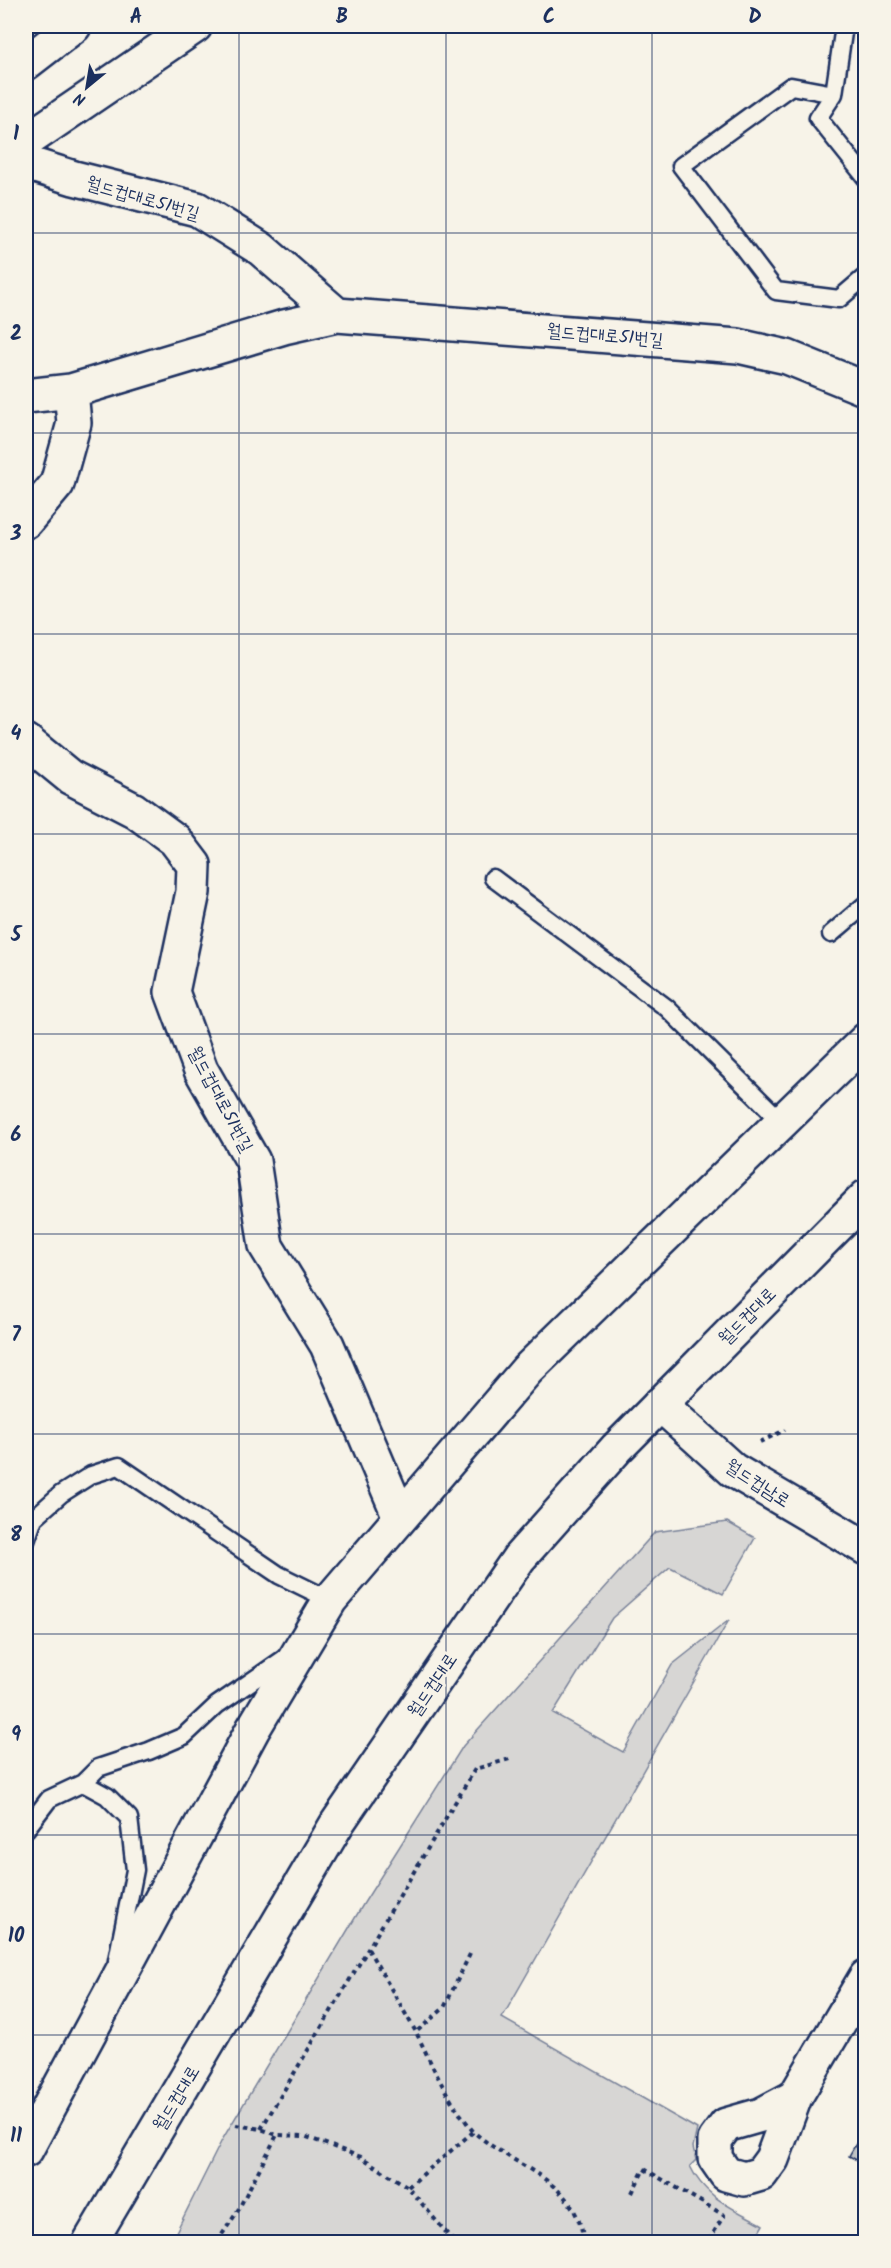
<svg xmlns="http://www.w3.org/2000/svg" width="891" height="2268" viewBox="0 0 891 2268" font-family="Kalam,'Poor Story',sans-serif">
  <rect width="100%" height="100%" fill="#f7f3e8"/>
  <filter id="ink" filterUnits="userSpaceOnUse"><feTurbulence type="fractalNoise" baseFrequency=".0167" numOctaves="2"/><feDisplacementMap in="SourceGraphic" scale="12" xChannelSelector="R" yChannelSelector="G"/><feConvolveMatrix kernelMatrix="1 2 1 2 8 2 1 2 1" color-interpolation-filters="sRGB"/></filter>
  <g filter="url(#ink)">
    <path fill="#d7d6d4" stroke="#798299" stroke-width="1.5" d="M727,1522L755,1538L723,1594L670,1567L612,1618L553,1713L623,1752L672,1665L729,1620L502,2018L697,2129L693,2147L696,2160L690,2166C705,2198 733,2208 763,2225L753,2242H171L222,2140L364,1903L463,1746L655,1532Z"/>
    <path fill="#c0c3c5" stroke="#1b2f5e" stroke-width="1.5" d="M866,2126V2165L849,2156Z"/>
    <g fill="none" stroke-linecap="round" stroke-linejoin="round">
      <g stroke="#1b2f5e" stroke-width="21">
        <path id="lane" d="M844,26L834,94L791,86L681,166L776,291L839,299L866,276
          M834,94L818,118L866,178
          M493,878L667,1008L782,1122
          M831,934L866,904
          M26,1541L34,1518L61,1494L91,1475L119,1466L279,1575L330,1600
          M83,1783L98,1768L149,1751L184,1736L217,1705L288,1656
          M26,1829L49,1799L83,1783L107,1796L129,1818L135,1870L117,1960"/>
      </g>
      <g stroke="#1b2f5e" stroke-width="38">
        <path id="street" d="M26,141L195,26
          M26,163L74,178L197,209L261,249L337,315
          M26,396L71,391L284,327L337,315L738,346L787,357L866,389
          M26,521L57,484L74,423L71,391
          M26,741L70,777L134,810L175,840L194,865L193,892L172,992L201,1070L253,1161L266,1246L327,1345L400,1517
          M660,1404L733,1470L866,1548
          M795,2097L761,2115L726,2125L715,2140V2158L726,2174L744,2179L761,2174L772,2159L795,2097L866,1977"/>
      </g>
      <g stroke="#1b2f5e" stroke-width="38">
        <path id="primary" d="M26,2150L253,1729L330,1600L527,1370L866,1040
          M90,2242L338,1822L519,1558L617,1448L866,1197"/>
      </g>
      <g stroke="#1b2f5e" stroke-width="38">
        <path id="highway" d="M26,63L74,26"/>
      </g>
      <path stroke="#1b2f5e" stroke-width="4" stroke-dasharray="4.5 4.5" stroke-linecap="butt" d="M760,1442L785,1430
        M368,1949L416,2032
        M470,1954L444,2008L416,2032C430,2061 442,2088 460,2114C465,2119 469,2127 474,2132C515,2169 576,2178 584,2242
        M236,2125L261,2129L277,2135L304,2136L361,2157L408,2187L454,2242
        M261,2129L475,1769L513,1758
        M408,2187L473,2132
        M632,2193L644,2169L724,2215L708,2242
        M217,2242L237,2212L277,2135"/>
      <use href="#lane" stroke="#f7f3e8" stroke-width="16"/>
      <use href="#street" stroke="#f7f3e8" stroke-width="33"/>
      <use href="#primary" stroke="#f7f3e8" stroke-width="33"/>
      <use href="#highway" stroke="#f7f3e8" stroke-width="33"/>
    </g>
  </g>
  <path fill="none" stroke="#1b2f5e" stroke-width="1.5" stroke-opacity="0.55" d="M239,26V2242M446,26V2242M652,26V2242M26,233H866M26,433H866M26,634H866M26,834H866M26,1034H866M26,1234H866M26,1434H866M26,1634H866M26,1835H866M26,2035H866"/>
  <g text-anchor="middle" stroke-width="6" stroke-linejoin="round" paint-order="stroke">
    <g font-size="18" fill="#1b2f5e" stroke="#f7f3e8">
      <text transform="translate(143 198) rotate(16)" y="6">월드컵대로51번길</text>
      <text transform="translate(605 335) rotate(5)" y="6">월드컵대로51번길</text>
      <text transform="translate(221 1099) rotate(62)" y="6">월드컵대로51번길</text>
      <text transform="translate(747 1316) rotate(-45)" y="6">월드컵대로</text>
      <text transform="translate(758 1483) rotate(33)" y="6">월드컵남로</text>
      <text transform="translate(432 1685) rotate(-56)" y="6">월드컵대로</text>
      <text transform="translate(176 2098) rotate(-59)" y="6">월드컵대로</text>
    </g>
  </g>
  <rect width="891" height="2268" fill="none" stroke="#f7f3e8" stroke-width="66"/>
  <g transform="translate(87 87) rotate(210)" stroke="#f7f3e8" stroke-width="4.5" paint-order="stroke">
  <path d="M0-4.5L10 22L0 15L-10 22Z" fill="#1b2f5e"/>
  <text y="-9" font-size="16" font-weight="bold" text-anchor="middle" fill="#1b2f5e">N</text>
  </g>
  <rect x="33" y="33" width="825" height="2202" fill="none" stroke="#1b2f5e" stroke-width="2"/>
  <g font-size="20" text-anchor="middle" font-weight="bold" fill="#1b2f5e">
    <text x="136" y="23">A</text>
    <text x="342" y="23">B</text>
    <text x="549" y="23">C</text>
    <text x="755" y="23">D</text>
    <text x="16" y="140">1</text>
    <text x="16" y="340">2</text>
    <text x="16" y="540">3</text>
    <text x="16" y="740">4</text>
    <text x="16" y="941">5</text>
    <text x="16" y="1141">6</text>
    <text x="16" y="1341">7</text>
    <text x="16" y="1541">8</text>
    <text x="16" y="1741">9</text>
    <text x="16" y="1942">10</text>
    <text x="16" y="2142">11</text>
  </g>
</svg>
